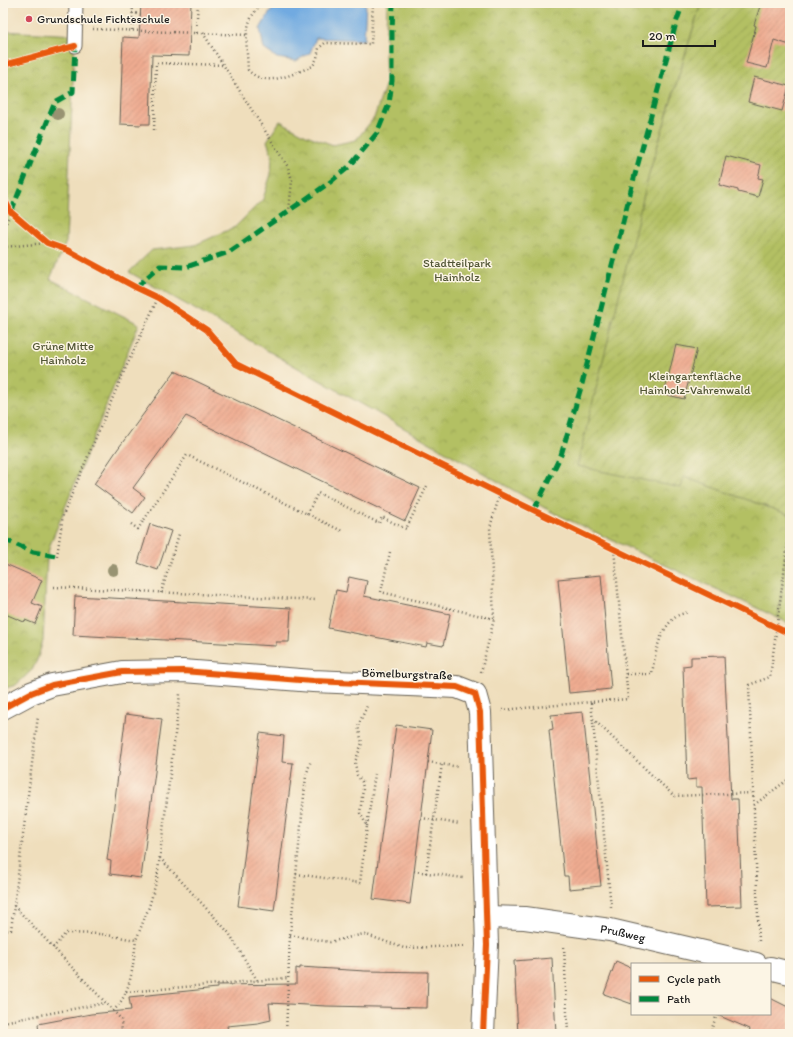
<svg xmlns="http://www.w3.org/2000/svg" width="793" height="1037" viewBox="0 0 793 1037" font-family="Itim,sans-serif">
  <defs>
    <pattern id="park-crowns" width="20" height="18" patternUnits="userSpaceOnUse"><rect width="20" height="18" fill="#b3c063"/><path d="M2 6a3 3 0 1 1 6 0M12 15a3 3 0 1 1 6 0" fill="none" stroke="#99a455"/></pattern>
    <pattern id="garden-furrows" width="10" height="10" patternUnits="userSpaceOnUse"><rect width="10" height="10" fill="#b3c063"/><path d="M-1 1l2-2M0 10L10 0M9 11l2-2" fill="none" stroke="#99a455"/></pattern>
    <pattern id="building-hatch" width="6" height="6" patternUnits="userSpaceOnUse"><rect width="6" height="6" fill="#efac91"/><path d="M-1 1l2-2M0 6l6-6M5 7l2-2" fill="none" stroke="#cc937c"/></pattern>
  </defs>
  <rect width="100%" height="100%" fill="#fcf5e5"/>
  <filter id="ink" filterUnits="userSpaceOnUse"><feTurbulence type="fractalNoise" baseFrequency=".025" numOctaves="2"/><feDisplacementMap in="SourceGraphic" scale="8" xChannelSelector="R" yChannelSelector="G"/><feConvolveMatrix kernelMatrix="1 2 1 2 8 2 1 2 1" color-interpolation-filters="sRGB"/></filter>
  <filter id="wash" filterUnits="userSpaceOnUse"><feTurbulence type="fractalNoise" baseFrequency=".012" numOctaves="4" result="noise"/><feDisplacementMap in="SourceGraphic" scale="16" xChannelSelector="R" yChannelSelector="G"/><feGaussianBlur stdDeviation="0.9" result="paint"/><feColorMatrix in="noise" values="0 0 0 0 0 0 0 0 0 0 0 0 0 0 0 0 0 1.4 0 .05"/><feComposite in="paint" operator="in"/></filter>
  <g filter="url(#wash)">
    <rect width="100%" height="100%" fill="#efdebc"/>
    <path fill="url(#park-crowns)" stroke="#686e40" d="M387,3H701L649,174L680,488L684,476L790,515V527L778,618L550,511L129,272L152,250L195,245L235,227L263,199L271,174L272,155L267,141L280,121L306,135L333,145L356,140L374,118L386,83L385,53Z
      M3,31L75,35L66,242L50,279L139,324L50,545L47,557L43,641L37,660L32,670L16,685L3,689Z"/>
    <path fill="url(#garden-furrows)" stroke="#686e40" d="M701,3H790V515L684,477L681,488L577,466L649,174Z
      M790,527V624L778,618Z"/>
    <path fill="#71aae1" stroke="#46637e" d="M286,3H366L364,40L316,38L310,53L296,61L277,58L264,49L260,29L268,15L276,5Z"/>
    <g id="blocks">
      <path fill="url(#building-hatch)" d="M141,3H191L189,56L152,55L150,124H141V125L120,124L123,37L139,38Z
        M761,3H790V45L774,40L767,68L746,63L756,26L754,25Z
        M754,77L789,86L782,111L748,102Z
        M726,156L761,165L758,178L763,179L758,197L738,192V190L719,185Z
        M676,345L697,349L684,399L664,394Z
        M175,371L420,488L405,521L186,416L133,488L145,497L133,513L94,484L117,450Z
        M150,524L171,531L158,570L138,563Z
        M3,563L42,580L32,603L42,607L35,624L25,620L24,622L3,613Z
        M601,575L611,689L569,693L558,579Z
        M349,577L367,581L364,596L450,614L443,646L427,643L426,647L328,628L336,590L346,592Z
        M75,596L291,608L289,642H276V646L73,635Z
        M724,656L731,799H738L742,906L706,907L702,787H696V779L687,780L683,666L691,665V657Z
        M583,712L601,886L569,889L568,876H564L549,730L553,729L551,715Z
        M126,714L162,719L141,878L110,874L111,861L107,860Z
        M396,725L432,730L410,904L373,899Z
        M260,733L284,736L282,762L293,763L274,911L238,906Z
        M552,958L556,1034H518L514,961Z
        M616,961L632,968V1004L604,994Z
        M300,967L365,971L428,972L427,1008L326,1006L269,1003L271,1020L258,1023L227,1026L228,1032L209,1034H39L38,1024L91,1014L131,1010L129,997L217,988V985L296,984V968L300,969Z
        M770,998L790,1008V1034H748L750,1029L715,1014H770Z"/>
    </g>
  </g>
  <g filter="url(#ink)">
    <use href="#blocks" fill-opacity="0" stroke="#666054" stroke-width="1"/>
    <g fill="none" stroke-linecap="round" stroke-linejoin="round">
      <g stroke="#666054" stroke-width="15">
        <path id="lane" d="M75,46L76,3"/>
      </g>
      <g stroke="#666054" stroke-width="24">
        <g id="street">
          <path d="M3,708L31,693L52,685L122,672L183,671L313,681L457,687L475,694L480,712L487,945L483,1034"/>
          <path id="s1" d="M486,917L525,918L610,930L756,964"/>
          <path d="M770,968L790,973"/>
        </g>
      </g>
      <path stroke="#666054" stroke-width="2.5" stroke-dasharray="1 3" stroke-linecap="butt" d="M264,3C241,19 247,46 248,70C266,89 292,74 313,66L317,58L319,48L325,43L371,44L373,3
        M132,13L141,14
        M93,29L247,35
        M132,30L133,3
        M196,33L198,3
        M203,33L288,167L292,180L289,211
        M154,130L156,63L223,65
        M3,230L11,212
        M3,247L47,243
        M307,514L318,493L379,523L382,517L406,529L428,484
        M131,524L138,529L187,455L342,531
        M390,552L381,592L494,619
        M57,556L63,515L122,376L158,298
        M54,587L317,600
        M161,593L179,534
        M481,672L494,619L490,527L500,494
        M626,674H652C655,654 659,629 677,616C680,614 685,613 689,612
        M502,710L591,702
        M593,719L674,796L753,793
        M428,762L459,767
        M754,805L790,778
        M421,818L460,824
        M367,826L375,774
        M160,858L229,933L257,980
        M414,871L463,878
        M426,873L442,764
        M296,874L360,883L367,826L360,813L363,789L362,782L357,775L355,762L362,743L358,726L367,706
        M14,906L121,1019L122,1034
        M611,907L591,702L628,699L614,549
        M3,931L11,930L38,716
        M290,935L330,942L364,934L404,948L464,946
        M759,941L749,685L770,677L790,527
        M564,947L568,1034
        M53,948L66,933L101,934L136,940L149,907L157,879L180,694
        M126,992L288,978
        M113,1011C132,993 133,964 136,940
        M3,1022L105,1003
        M286,1034L290,935L306,776L311,760
        M710,1034L717,1014"/>
      <use href="#lane" stroke="#fff" stroke-width="13"/>
      <use href="#street" stroke="#fff" stroke-width="22"/>
      <path stroke="#00873e" stroke-width="5" stroke-dasharray="10 5" stroke-linecap="butt" d="M11,212L55,102L73,92L75,46L73,47
        M137,288L144,280L160,266L186,267L229,252L329,183L350,166L377,133L389,104L392,81V32L393,3
        M534,510L561,455L582,384L633,182L676,23L683,3
        M3,539L33,552L57,556"/>
      <g stroke="#fcf5e5" stroke-width="8">
        <path id="cycleway" d="M3,65L75,46
          M3,197L11,212L47,243L67,250L137,288L158,298L207,330L236,364L500,494L790,634
          M3,708L31,693L52,685L122,672L183,671L313,681L457,687L475,694L480,712L487,945L483,1034"/>
      </g>
      <use href="#cycleway" stroke="#e8590c" stroke-width="6"/>
    </g>
    <g fill="#989372">
      <circle cx="58" cy="114" r="6"/>
      <circle cx="113" cy="570" r="6"/>
    </g>
  </g>
  <circle fill="#d1495b" stroke="#fcf5e5" stroke-width="1.5" cx="29" cy="19" r="4"/>
  <g text-anchor="middle" stroke-width="3" stroke-linejoin="round" paint-order="stroke">
    <g font-size="12" fill="#1c1c1c" stroke="#fcf5e5" text-anchor="start">
      <text x="37" y="23">Grundschule Fichteschule</text>
    </g>
    <g font-size="12" fill="#515535" stroke="#fcf5e5">
      <text x="457" y="267">Stadtteilpark<tspan x="457" dy="14">Hainholz</tspan></text>
      <text x="63" y="350">Grüne Mitte<tspan x="63" dy="14">Hainholz</tspan></text>
      <text x="695" y="380">Kleingartenfläche<tspan x="695" dy="14">Hainholz-Vahrenwald</tspan></text>
    </g>
    <g font-size="12" fill="#1c1c1c" stroke="#fcf5e5">
      <text transform="translate(407 674) rotate(2)" y="4">Bömelburgstraße</text>
      <text dy="4" stroke="none"><textPath href="#s1" startOffset="138">Prußweg</textPath></text>
    </g>
  </g>
  <rect width="793" height="1037" fill="none" stroke="#fcf5e5" stroke-width="16"/>
  <rect x="631" y="963" width="140" height="52" fill="#fcf5e5" stroke="#a29e95"/>
  <rect x="639" y="976" width="20" height="6" fill="#e8590c" stroke="#a29e95"/>
  <text x="667" y="983" font-size="12" fill="#1c1c1c">Cycle path</text>
  <rect x="639" y="996" width="20" height="6" fill="#00873e" stroke="#a29e95"/>
  <text x="667" y="1003" font-size="12" fill="#1c1c1c">Path</text>
  <path d="M643 40v6h72v-6" fill="none" stroke="#1c1c1c" stroke-width="2"/>
  <text x="649" y="40" font-size="12" fill="#1c1c1c" stroke="#fcf5e5" stroke-width="3" paint-order="stroke">20 m</text>
</svg>
